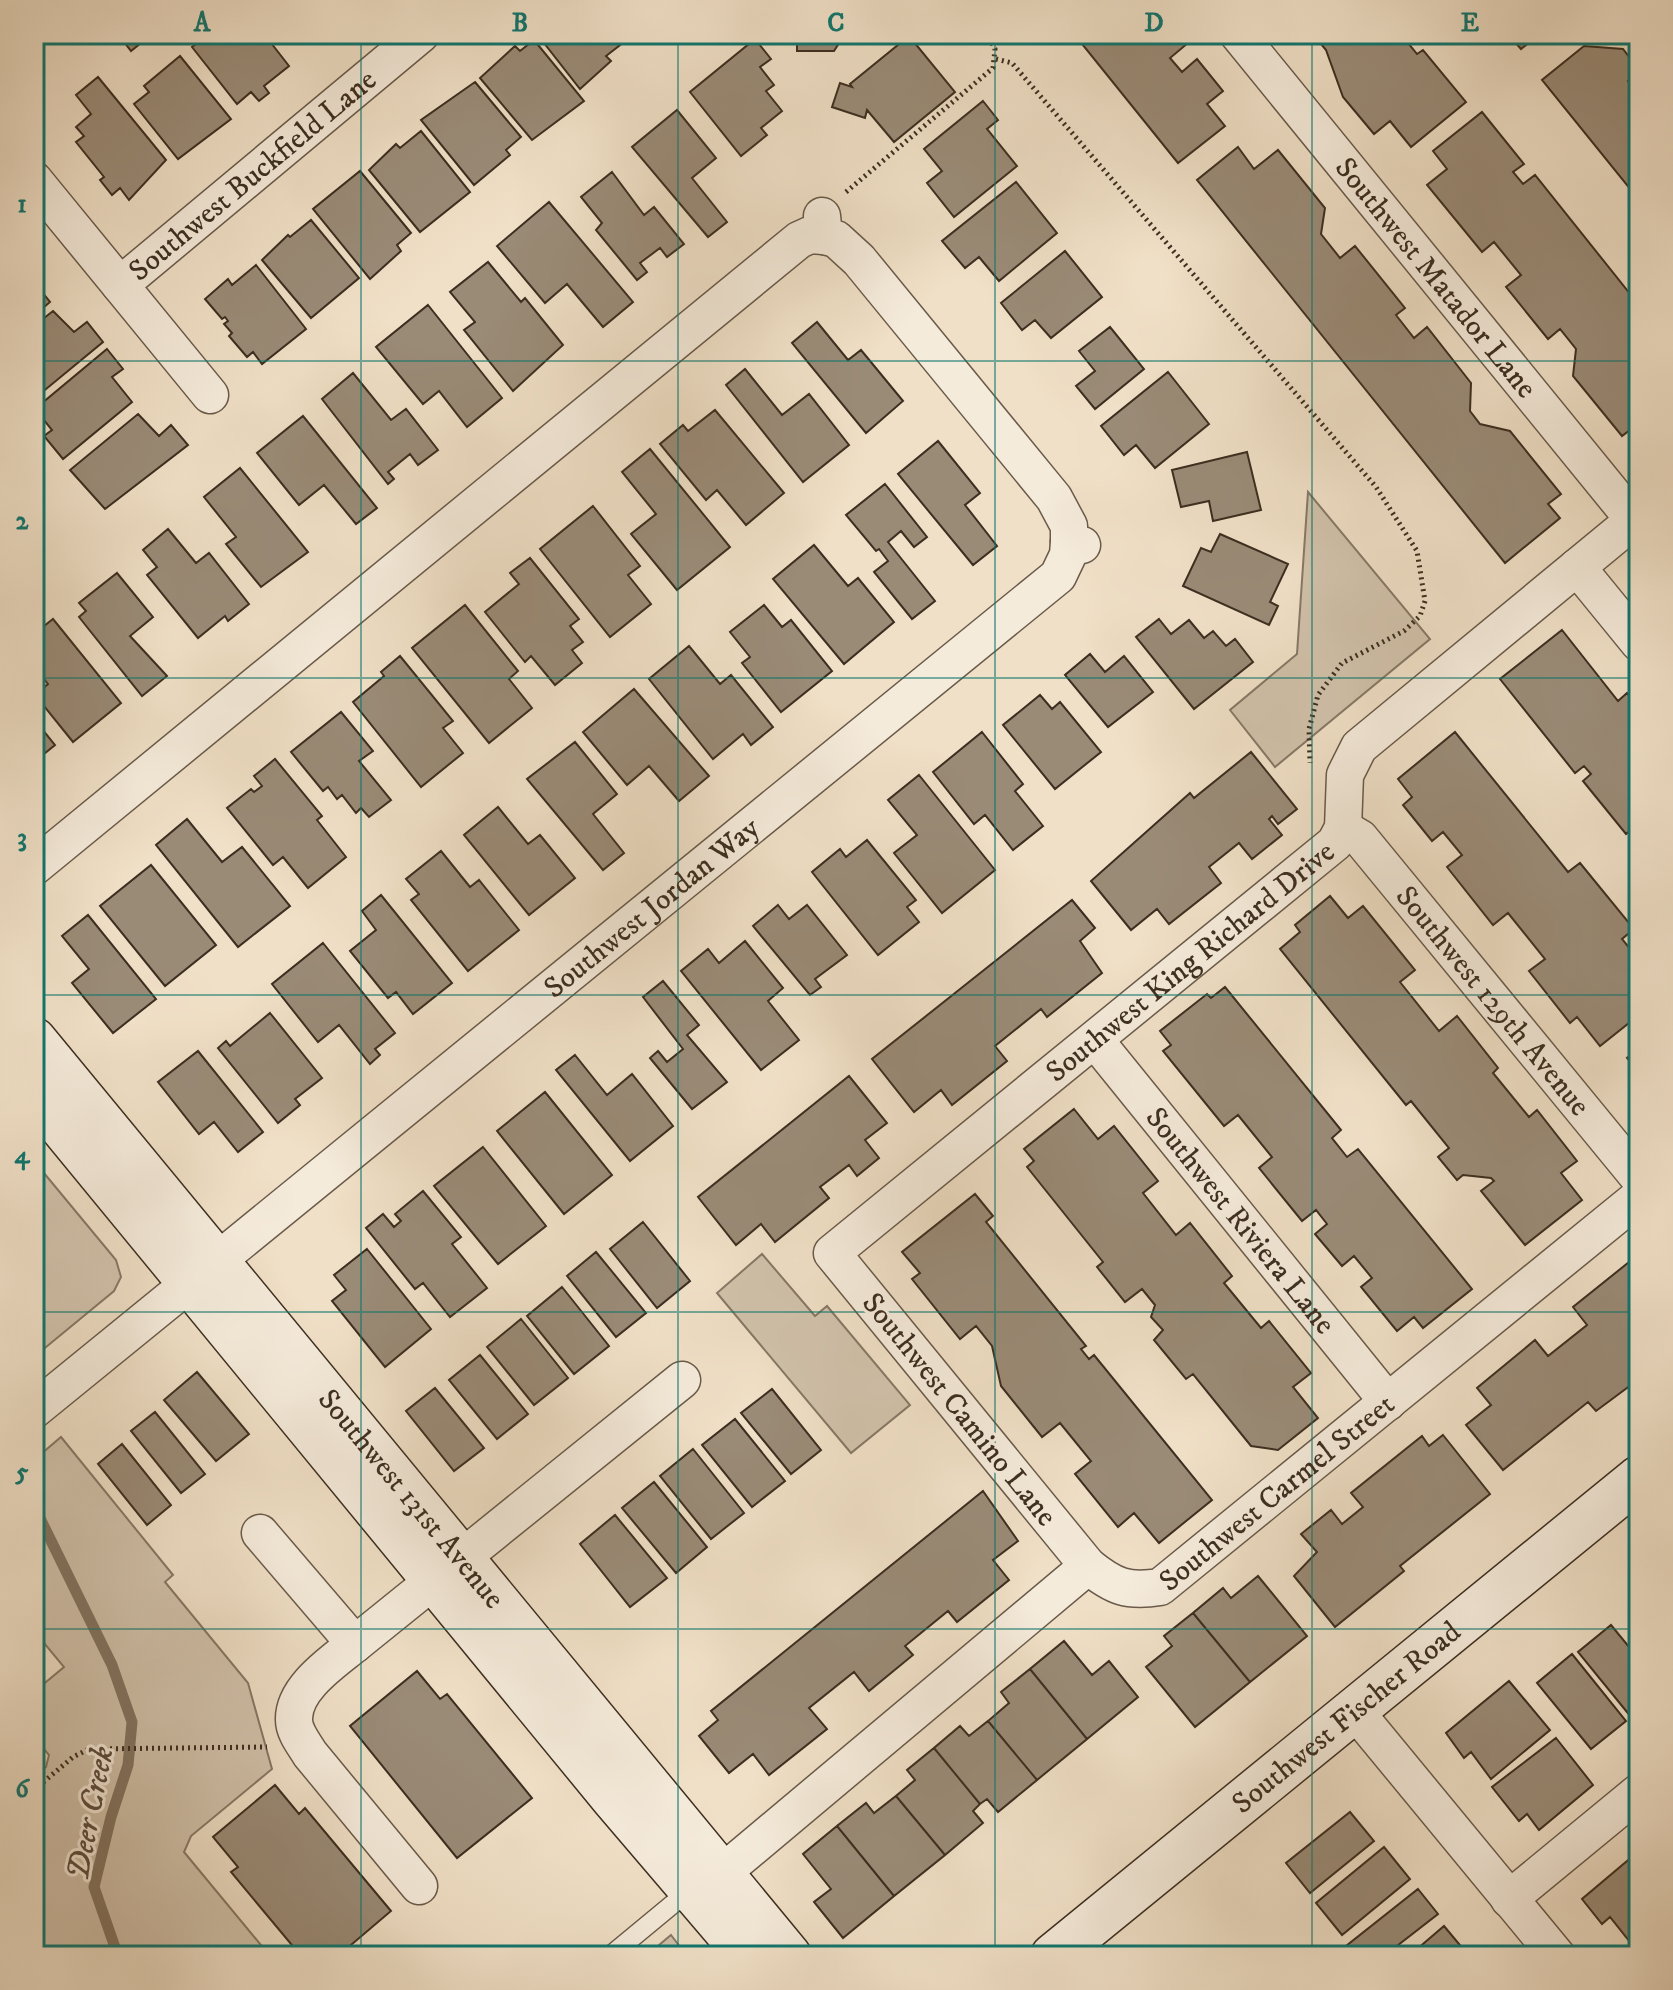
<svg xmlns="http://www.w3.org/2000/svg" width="1673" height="1990" viewBox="0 0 1673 1990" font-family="'IM FELL DW Pica',serif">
  <rect width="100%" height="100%" fill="#f0e0c7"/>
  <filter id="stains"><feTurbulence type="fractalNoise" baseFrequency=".0025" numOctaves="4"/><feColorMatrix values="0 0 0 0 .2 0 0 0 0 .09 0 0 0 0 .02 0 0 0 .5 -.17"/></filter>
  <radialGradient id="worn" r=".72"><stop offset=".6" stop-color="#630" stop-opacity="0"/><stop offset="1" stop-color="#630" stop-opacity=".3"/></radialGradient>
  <path fill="#d1c2ab" stroke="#867866" stroke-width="2" d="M1308,492L1430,639L1275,767L1230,710L1297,654Z
    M34,1161L116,1260L121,1277L114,1291L34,1357Z
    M762,1254L815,1316L827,1306L910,1405L851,1453L717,1293Z
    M61,1437L173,1575L165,1582L248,1683L272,1769L191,1836L184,1852L270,1956H34V1777L46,1767L49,1755L34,1737V1692L64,1667L34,1631V1460Z
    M671,1935L687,1956H646Z"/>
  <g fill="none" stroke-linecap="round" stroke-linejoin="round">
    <path stroke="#837462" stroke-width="11" d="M34,1506L112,1665L132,1722L128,1765L111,1817L94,1887L118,1956"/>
  </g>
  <path fill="#9a8b77" stroke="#3c2e20" stroke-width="2" d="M118,34H152L131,51Z
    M203,34H264L289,66L264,86L269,93L259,101L251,92L237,104L192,47L205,37Z
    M537,34H618L624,42L606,56L611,61L580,89Z
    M797,34H855L843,43L841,40L834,51H797Z
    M1074,34H1180L1188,43L1170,58L1182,72L1197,59L1223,91L1207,104L1225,126L1178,163Z
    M1313,34H1415L1417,37L1409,44L1417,54L1423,50L1466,102L1411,147L1390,121L1374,134L1343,97L1326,50Z
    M1508,34H1540L1521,49Z
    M909,36L955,92L894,142L867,110L865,118L832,107L840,83L852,87L850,84Z
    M755,39L771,59L760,67L774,85L766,91L782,111L761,128L767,135L741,156L690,92Z
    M534,40L584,101L532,140L480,78L515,46L520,51Z
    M1584,46L1623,49L1639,70L1628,81L1639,95V200L1542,80Z
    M180,56L231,119L178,159L134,104L149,92L144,86Z
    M98,77L166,160L129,200L120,188L112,195L100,180L104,177L76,142L84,136L76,127L91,114L76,95Z
    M475,82L521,137L506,150L510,155L474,185L421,120Z
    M983,101L998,120L987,129L1017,166L954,217L927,183L942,171L924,149Z
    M677,110L716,158L692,178L727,222L708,237L632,147Z
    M1482,112L1524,164L1513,172L1523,184L1535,175L1631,295L1634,292L1639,299V423L1622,436L1573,376L1576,349L1560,329L1548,339L1506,287L1521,275L1494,242L1482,252L1427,185L1447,169L1433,151Z
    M421,131L470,192L420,232L369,170L396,144L400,148Z
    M1238,147L1254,169L1278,150L1325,208L1321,234L1340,258L1355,246L1405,308L1396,315L1414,338L1427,327L1471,383L1470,411L1480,424L1510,431L1561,494L1548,504L1560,518L1505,563L1197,180Z
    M360,171L411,233L397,245L401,251L370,279L313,209Z
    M612,172L644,215L654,207L684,244L667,257L660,248L640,263L647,272L637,280L596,230L602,223L581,197Z
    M1016,182L1057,233L999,281L979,257L965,268L942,241Z
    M549,202L633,302L603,327L567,284L545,303L497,246Z
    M311,220L359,278L311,318L262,260L288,235L290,237Z
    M1065,251L1102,297L1051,338L1035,320L1022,330L1001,303Z
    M488,262L521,302L525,298L563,345L513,391L464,330L475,322L450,292Z
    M256,265L306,329L262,364L253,352L247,357L229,336L232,333L224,324L228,321L225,317L222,319L205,299L228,279L232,285Z
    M34,282L50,302L34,316Z
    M428,305L502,398L467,427L439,391L423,404L376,347Z
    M53,311L74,332L87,322L103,342L34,399V326Z
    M817,322L848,360L861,350L903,401L866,433L792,343Z
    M1110,327L1144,369L1095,409L1076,386L1095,371L1079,351Z
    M107,349L123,369L112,377L132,402L63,459L44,436L52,430L35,409Z
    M745,369L782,415L809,394L849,445L803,482L726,385Z
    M1168,372L1209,424L1155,468L1136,445L1124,455L1101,426Z
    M353,373L391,420L406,409L438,450L418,465L410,454L388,472L394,479L388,484L322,399Z
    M715,410L784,493L746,525L717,490L706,500L660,444L683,425L688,431Z
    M138,414L159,436L171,425L188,445L105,509L70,470Z
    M303,416L377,508L356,524L324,485L299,505L257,453Z
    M938,441L980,493L965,505L997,546L973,565L898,474Z
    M650,449L730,547L677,590L631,534L656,514L622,472Z
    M1247,452L1261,510L1213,521L1209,501L1181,507L1172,470Z
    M240,468L308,552L261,587L226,544L236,537L204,497Z
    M885,484L927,537L914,547L901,531L888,542L935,601L912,619L874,572L888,561L879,549L876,551L846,515Z
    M593,506L640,566L628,575L651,604L610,637L540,549Z
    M168,529L196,563L209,553L249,604L228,621L225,616L198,638L147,575L157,567L143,550Z
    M1220,534L1288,564L1270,602L1278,606L1269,625L1183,586L1201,548L1211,552Z
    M814,545L848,586L858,578L894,622L844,664L773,579Z
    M530,558L579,619L570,626L583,642L572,650L582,663L555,685L531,656L525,662L485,612L519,584L510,573Z
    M117,573L153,617L130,636L167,676L142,696L79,617L86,611L79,603Z
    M465,605L518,671L509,679L532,708L489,743L412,648Z
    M764,605L782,627L791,620L832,671L781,712L742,663L750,657L730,632Z
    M53,619L121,703L73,742L35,695L48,684L34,666V634Z
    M1159,619L1171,634L1189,620L1204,638L1213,631L1226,646L1235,639L1253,662L1194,709L1136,637Z
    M1562,630L1618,701L1627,693L1639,709V823L1626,834L1583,781L1591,774L1584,766L1575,773L1500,679Z
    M689,646L720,684L731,675L773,727L751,745L743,734L713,759L649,679Z
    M1090,654L1105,672L1124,656L1153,692L1108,727L1065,675Z
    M400,656L453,721L443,728L463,753L421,787L353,702L384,676L381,672Z
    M634,689L709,776L679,801L649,766L627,785L583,732Z
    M1040,695L1052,709L1060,702L1101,752L1055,789L1003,725Z
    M341,712L373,751L359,761L391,800L369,817L361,808L356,813L342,795L337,799L328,787L323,791L291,752Z
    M34,719L55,745L34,762Z
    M982,732L1023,784L1015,791L1043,826L1013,850L985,815L974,824L933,772Z
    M1455,732L1568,872L1580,863L1634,929L1622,939L1639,960V1015L1600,1046L1577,1017L1570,1023L1529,971L1545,959L1508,913L1493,925L1447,867L1462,855L1443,832L1432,841L1403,805L1412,797L1398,779Z
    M575,742L617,794L593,814L624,853L603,870L527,779Z
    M1251,752L1297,809L1278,824L1272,816L1269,819L1282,835L1252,859L1239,843L1209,867L1221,883L1169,924L1157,909L1131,930L1091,881L1190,793L1194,798Z
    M275,759L322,816L317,820L346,857L308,888L283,857L273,865L227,808L251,789L254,792L262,786L254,776Z
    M919,775L995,870L942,913L894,853L917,835L888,800Z
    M498,807L528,844L540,835L575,878L529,915L464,835Z
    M187,819L222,862L242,847L290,906L238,947L156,845Z
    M867,840L916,900L907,907L919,922L878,955L812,872L840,849L846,857Z
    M441,851L470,887L479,880L519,930L468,971L411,900L419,894L406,879Z
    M151,865L216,945L165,986L100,906Z
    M381,895L452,983L413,1014L396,992L388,998L350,951L376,930L362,911Z
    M1330,896L1348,918L1363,906L1415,970L1400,982L1439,1031L1457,1016L1498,1068L1493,1073L1529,1117L1537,1110L1577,1161L1561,1173L1582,1200L1525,1245L1481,1191L1494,1181L1491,1178L1463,1175L1457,1180L1438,1157L1449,1148L1411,1101L1406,1105L1280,949L1300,932L1295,925Z
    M1072,900L1095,928L1080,941L1102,973L1047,1017L1041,1009L995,1046L1007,1061L952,1105L941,1090L914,1112L872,1059Z
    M778,905L789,919L807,905L847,955L815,979L821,987L810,995L753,926Z
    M88,915L156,999L113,1033L72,983L89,969L62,936Z
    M745,941L783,988L768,1001L799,1040L761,1070L681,971L708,949L719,963Z
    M323,943L395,1033L375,1049L380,1055L370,1064L339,1025L318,1042L272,984Z
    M663,981L699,1025L687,1035L727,1082L692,1109L650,1058L658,1051L667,1062L683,1049L643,997Z
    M1225,987L1341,1130L1332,1138L1347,1157L1358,1149L1472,1289L1423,1328L1414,1317L1397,1331L1361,1287L1372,1278L1354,1256L1342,1266L1315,1234L1327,1224L1316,1210L1302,1221L1259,1168L1272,1157L1238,1115L1224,1126L1163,1051L1171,1045L1160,1031L1207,994L1211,998Z
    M270,1013L322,1078L295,1099L300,1105L278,1123L218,1048L226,1041L230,1046Z
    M1639,1048V1073L1627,1058Z
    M198,1051L263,1132L238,1152L214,1122L199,1134L158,1082Z
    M575,1055L607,1095L632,1074L673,1126L630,1161L556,1070Z
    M849,1076L887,1123L865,1140L879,1158L857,1176L849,1165L820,1187L829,1198L775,1242L761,1224L736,1245L698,1197Z
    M545,1092L612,1175L564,1214L497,1131Z
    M1074,1109L1098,1139L1114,1126L1158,1181L1143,1193L1176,1235L1190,1223L1232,1276L1224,1283L1261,1328L1269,1321L1311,1373L1293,1387L1318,1418L1278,1450L1251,1446L1193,1374L1186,1379L1154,1340L1163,1330L1151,1317L1155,1305L1142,1289L1125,1302L1097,1267L1103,1262L1027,1167L1034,1161L1024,1149Z
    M483,1147L546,1226L498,1264L434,1186Z
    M423,1191L461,1237L452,1244L487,1288L450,1317L423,1283L415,1289L366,1228L383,1214L394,1227L401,1221L395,1214Z
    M975,1194L993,1216L986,1222L1086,1346L1081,1349L1089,1359L1094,1355L1212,1500L1159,1543L1134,1513L1118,1527L1075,1474L1091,1461L1060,1423L1042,1437L1001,1386L992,1346L976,1326L960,1339L912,1279L920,1273L902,1252Z
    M643,1222L690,1281L657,1308L610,1249Z
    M367,1249L431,1329L385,1367L332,1301L346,1290L334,1275Z
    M596,1252L646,1313L616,1337L567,1276Z
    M1639,1254V1379L1596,1411L1588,1402L1503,1470L1466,1425L1491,1405L1477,1388L1535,1340L1548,1356L1587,1325L1573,1307Z
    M562,1287L609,1346L574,1374L527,1316Z
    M521,1319L568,1378L534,1405L487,1347Z
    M480,1355L528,1414L497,1439L449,1380Z
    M197,1372L249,1434L216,1461L164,1400Z
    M435,1388L484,1448L454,1471L406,1411Z
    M772,1389L821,1450L791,1474L741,1413Z
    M155,1412L205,1474L181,1493L131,1431Z
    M735,1419L785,1481L752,1507L702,1445Z
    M1443,1435L1490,1494L1400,1566L1404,1571L1335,1627L1294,1576L1317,1552L1301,1534L1331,1510L1342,1524L1363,1507L1351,1493L1422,1436L1429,1446Z
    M122,1444L171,1505L147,1525L98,1464Z
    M693,1449L744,1513L711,1539L660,1476Z
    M654,1482L707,1547L676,1573L622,1508Z
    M983,1491L1018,1541L993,1560L1009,1580L957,1622L948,1611L905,1646L913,1655L869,1691L854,1672L809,1708L827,1729L769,1775L753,1754L729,1773L699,1736L718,1720L711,1711Z
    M615,1515L667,1578L630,1607L580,1544Z
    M1258,1576L1307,1636L1250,1682L1193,1613L1223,1588L1231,1598Z
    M1193,1613L1250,1682L1195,1727L1146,1667L1172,1646L1164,1636Z
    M1611,1625L1639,1659V1710L1631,1717L1578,1652Z
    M34,1633L44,1645L34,1653Z
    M1064,1641L1092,1675L1109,1661L1138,1697L1087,1739L1030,1669Z
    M1572,1654L1626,1721L1591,1749L1537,1683Z
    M1030,1669L1087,1739L1037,1780L988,1721L1009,1703L1001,1692Z
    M417,1671L440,1699L447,1694L532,1798L457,1858L350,1726Z
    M1509,1681L1550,1730L1491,1779L1471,1752L1464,1758L1446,1733Z
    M988,1721L1037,1780L998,1812L987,1799L980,1804L934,1748L960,1726L969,1736Z
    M1556,1738L1593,1785L1539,1830L1527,1814L1519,1821L1492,1787Z
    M934,1748L980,1804L973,1811L983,1823L945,1855L896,1796L915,1780L907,1770Z
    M275,1785L299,1814L305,1808L391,1911L338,1956H301L231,1872L238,1867L213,1837Z
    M896,1796L945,1855L894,1896L837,1826L866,1803L874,1813Z
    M1350,1812L1374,1841L1310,1893L1286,1863Z
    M837,1826L894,1896L843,1938L814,1902L831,1889L803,1854Z
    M1384,1847L1410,1879L1342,1935L1316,1903Z
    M1639,1851V1935L1630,1942L1610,1917L1602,1924L1582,1899Z
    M1418,1889L1438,1914L1384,1956H1346L1341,1950Z
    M1444,1926L1469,1956H1409Z"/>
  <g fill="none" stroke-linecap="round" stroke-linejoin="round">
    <g stroke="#695a4a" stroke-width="21">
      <path id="lane" d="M610,1956L691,1889"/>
    </g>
    <g stroke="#695a4a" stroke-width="39">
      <g id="street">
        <path id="s1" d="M1238,34L1634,520"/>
        <path d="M34,180L210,395"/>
        <path d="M822,216L824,236L836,239L859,260L1054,498L1069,526V542"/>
        <path id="s2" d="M120,285L421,34"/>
        <path d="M1577,567L1639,643"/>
        <path id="s3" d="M1343,828L1360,838L1639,1178"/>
        <path d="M34,867L799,240L810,235L824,236"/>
        <path id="s4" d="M1095,1040L1388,1402"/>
        <path id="s5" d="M34,1410L1058,576L1068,555L1069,542L1082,545"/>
        <path d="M260,1533L355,1644"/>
        <path id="s6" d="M1088,1566L832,1253L1335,843L1343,828L1345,775L1359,747L1639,516"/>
        <path d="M1355,1711L1557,1956"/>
        <path id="s7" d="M722,1873L1088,1566C1114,1587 1127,1592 1160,1587L1639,1197"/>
        <path d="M419,1886L310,1754C304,1744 294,1732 294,1720C293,1688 333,1662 355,1644L682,1380"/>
        <path d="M1509,1899L1639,1792"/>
      </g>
    </g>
    <g stroke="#3c2e20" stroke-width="47">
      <g id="secondary">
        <path id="s8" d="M34,1040L789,1956"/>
        <path d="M34,1093L614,1799L748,1956"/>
        <path id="s9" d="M1053,1956L1639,1478"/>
      </g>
    </g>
    <path stroke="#3c2e20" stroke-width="5" stroke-dasharray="2 4" stroke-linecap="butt" d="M996,59L1012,63L1376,487L1417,551L1425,601L1420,616L1404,631L1342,663L1318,695L1309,729L1310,763
      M846,192L993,68L995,49L987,34
      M34,1790L73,1757L89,1749L267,1747"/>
    <use href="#lane" stroke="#f5ebdb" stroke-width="18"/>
    <use href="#street" stroke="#f5ebdb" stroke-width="36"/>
    <use href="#secondary" stroke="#f5ebdb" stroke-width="44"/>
  </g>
  <path fill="none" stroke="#0f766e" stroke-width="2" stroke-opacity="0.55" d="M361,34V1956M678,34V1956M995,34V1956M1312,34V1956M34,361H1639M34,678H1639M34,995H1639M34,1312H1639M34,1629H1639"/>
  <g text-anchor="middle" stroke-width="6" stroke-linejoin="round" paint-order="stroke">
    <g font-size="30" fill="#3c2e20" stroke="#f5ebdb">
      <text dy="10" stroke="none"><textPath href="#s2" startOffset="172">Southwest Buckfield Lane</textPath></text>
      <text dy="10" stroke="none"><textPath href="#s1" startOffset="314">Southwest Matador Lane</textPath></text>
      <text dy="10" stroke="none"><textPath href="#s5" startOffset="796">Southwest Jordan Way</textPath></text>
      <text dy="10" stroke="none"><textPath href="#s6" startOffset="866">Southwest King Richard Drive</textPath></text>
      <text dy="10" stroke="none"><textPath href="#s3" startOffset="230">Southwest 129th Avenue</textPath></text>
      <text dy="10" stroke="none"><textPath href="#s4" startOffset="232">Southwest Riviera Lane</textPath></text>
      <text transform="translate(960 1409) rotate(51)" y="10">Southwest Camino Lane</text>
      <text dy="10" stroke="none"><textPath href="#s7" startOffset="706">Southwest Carmel Street</textPath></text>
      <text dy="10" stroke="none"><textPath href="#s8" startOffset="594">Southwest 131st Avenue</textPath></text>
      <text dy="10" stroke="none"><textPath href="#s9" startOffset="378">Southwest Fischer Road</textPath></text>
    </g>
    <g font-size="32" font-style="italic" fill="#5a4b3c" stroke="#f5ebdb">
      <text transform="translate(89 1813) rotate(-79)" y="11">Deer Creek</text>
    </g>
  </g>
  <rect width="1673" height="1990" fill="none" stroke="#f0e0c7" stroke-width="88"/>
  <rect x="44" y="44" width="1585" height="1902" fill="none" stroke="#0f766e" stroke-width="3"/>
  <g font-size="26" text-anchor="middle" font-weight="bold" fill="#0f766e">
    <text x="202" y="31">A</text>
    <text x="520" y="31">B</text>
    <text x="836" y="31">C</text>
    <text x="1154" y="31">D</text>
    <text x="1470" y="31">E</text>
    <text x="22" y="212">1</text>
    <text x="22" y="529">2</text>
    <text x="22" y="846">3</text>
    <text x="22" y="1163">4</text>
    <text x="22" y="1480">5</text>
    <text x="22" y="1797">6</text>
  </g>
  <rect width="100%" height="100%" filter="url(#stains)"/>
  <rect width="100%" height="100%" fill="url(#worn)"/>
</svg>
